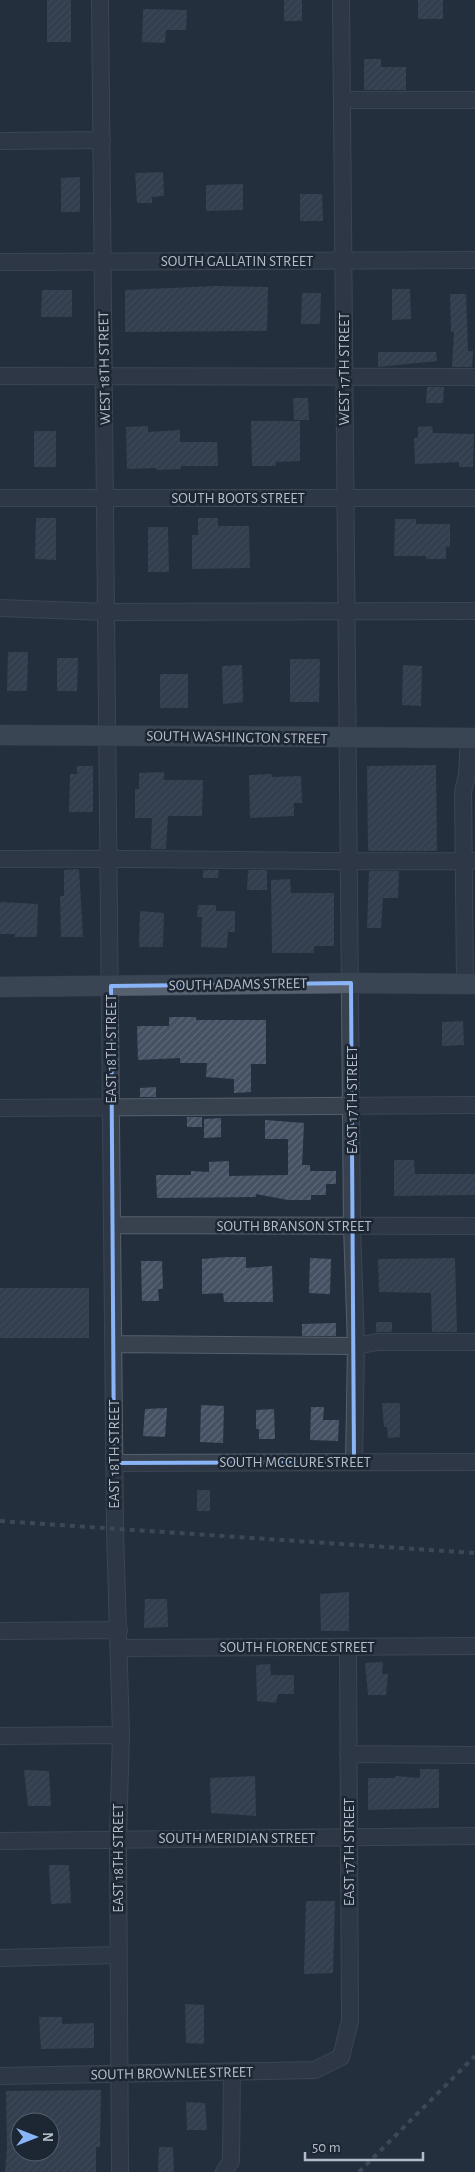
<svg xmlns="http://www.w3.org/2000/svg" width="475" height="2172" viewBox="0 0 475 2172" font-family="'Alegreya Sans',sans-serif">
  <defs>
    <pattern id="building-hatch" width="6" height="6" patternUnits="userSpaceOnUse" patternTransform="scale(1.25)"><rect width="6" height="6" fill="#455162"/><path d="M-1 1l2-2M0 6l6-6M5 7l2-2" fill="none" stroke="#5d6877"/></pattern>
  </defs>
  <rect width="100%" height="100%" fill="#242f3e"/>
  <path fill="url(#building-hatch)" fill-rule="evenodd" d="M47,0H71V42H47Z
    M284,0H302V21H284Z
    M418,0H443V19H418Z
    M143,9L187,10L186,30H166L165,43L142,42Z
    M364,59H381V67H406V90H364Z
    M163,172L164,196L152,197V203H137L135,173Z
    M80,177V212H61V178Z
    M243,184V210L206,211V185Z
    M300,194H322L323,221H300Z
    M216,286L268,287L267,331L125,332V290Z
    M392,289H410L411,319L392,320Z
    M42,290H72V317H41Z
    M302,293H321L320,324H301Z
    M450,294H466L468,351H473L472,367H452L454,332H451Z
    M378,352H436L437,361L378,367Z
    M427,387H444L443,403H426Z
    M293,398H308L309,420H294Z
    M251,421H300V461L276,462V466H252Z
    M148,426V432L180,430V442H217L218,466H181V469L157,470L156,468L127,469L126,427Z
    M432,426L433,433L474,434L473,467H459V462L415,464L414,438H418V427Z
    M34,431H56V467H34Z
    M36,518H56V560L35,559Z
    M198,518H218V526H249L250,568L192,569V535H198Z
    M395,519H416V524H450V547H446V559H426V556H394Z
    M148,527H168L169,572H148Z
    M8,652H28L27,691H7Z
    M57,658H78L77,691H57Z
    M290,659H320L319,702H290Z
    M242,665L243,702L223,704L222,666Z
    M403,665L422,666L421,706L402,705Z
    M160,674H188V708H160Z
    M436,765L437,851H368L367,766Z
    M77,766H93V812H69L70,774H77Z
    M164,772V780H203L202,816H168L166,849H151L152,818H135V789H139V773Z
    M272,774V777L301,776L302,803H294V816L250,818L249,775Z
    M79,869L83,937H61L60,896H64V870Z
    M203,870H219L218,878H203Z
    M248,870H267V890H247Z
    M369,871H399L398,898H383L381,928H367Z
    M290,879L291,893H334V946H314V953H272L271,880Z
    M0,902L38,904L37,937H15V934H0Z
    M198,905H216V911H235V932H228L227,948L201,947L202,917H197Z
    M140,911L164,913L163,947H139Z
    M169,1017H196V1020H266V1064H251V1092L234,1093V1079L206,1077L207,1063H180V1058L138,1060L137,1026H169Z
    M463,1021L464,1045L442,1046V1022Z
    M156,1087V1097H140V1088Z
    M187,1117H202V1127H187Z
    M221,1118V1137L204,1138V1119Z
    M265,1120L304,1123L302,1165H310V1171H336V1184H326V1195H311V1200H288L256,1194V1197L157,1198L156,1175H191V1171L209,1172V1162L229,1161V1176L288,1175V1139H265Z
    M394,1160H414L415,1174H475V1195L394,1196Z
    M227,1257H246V1268L272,1266L273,1302H224L223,1293L202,1294V1259Z
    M310,1258L331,1259L330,1294L309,1293Z
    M455,1258L457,1332H432L431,1293L379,1292L378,1259Z
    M141,1261H162L163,1289H158L159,1301H142Z
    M0,1288H89V1338H0Z
    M376,1322H392V1332H376Z
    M336,1323V1336H302V1324Z
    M382,1403H400V1437L388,1438L387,1427H384Z
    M201,1405L224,1406L223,1443L200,1442Z
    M311,1407H324L323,1420H339L338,1441L310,1440Z
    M167,1408L165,1437L143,1436L145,1409Z
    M274,1409L275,1439H259V1429H256V1410Z
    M197,1490H210V1511H197Z
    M349,1592V1631H321L320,1594Z
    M145,1599H167L168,1627L144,1628Z
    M383,1662L382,1674H388L386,1695H368L365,1663Z
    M270,1664L271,1675H294V1694H278L276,1703L257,1701L256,1665Z
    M420,1769H439V1808L368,1810V1778H395V1776L420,1778Z
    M24,1770L49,1771L51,1806H28Z
    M255,1776L256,1816L211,1813L210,1778Z
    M49,1865H69L71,1903L51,1904Z
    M306,1901H335L333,1973L304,1974Z
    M185,2004L204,2005V2044L186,2043Z
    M39,2017H62V2024L94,2023V2048L41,2049Z
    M101,2090L100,2147H96V2172H5L7,2149L6,2091ZM20,2122H50V2152H20Z
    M186,2102L205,2103L207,2130H187Z
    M159,2147H173L174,2172H158Z"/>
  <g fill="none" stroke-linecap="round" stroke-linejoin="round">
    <g stroke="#565f6c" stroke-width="18">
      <path id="minor" d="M100,0L115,1530L121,1735L118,1838L120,2172
        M341,0L352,1226L356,1346L354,1462
        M342,100H475
        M0,141L102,140
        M0,262L475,260
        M0,376L475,377
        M0,498H475
        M0,608L107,612L475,611
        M0,859C158,857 317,863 475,861
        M465,984L463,792L467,775L469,738
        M0,1108L475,1105
        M113,1225L475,1226
        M113,1344L356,1346L377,1342H475
        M114,1463L475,1462
        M0,1631L119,1630
        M120,1648L475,1646
        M0,1736L121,1735
        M348,1754L475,1755
        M0,1841L475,1836
        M0,1958L118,1955
        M0,2076L315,2070L341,2057L350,2021L348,1647
        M224,2172L231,2161L232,2072"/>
    </g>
    <g stroke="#414a57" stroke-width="21">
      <path id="major" d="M0,735L475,738
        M0,987L351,983L475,984"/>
    </g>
    <use href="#minor" stroke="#38414e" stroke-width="16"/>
    <use href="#major" stroke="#56606e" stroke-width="20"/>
    <path stroke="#5a6575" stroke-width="4" stroke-dasharray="5 5" stroke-linecap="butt" d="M0,1521L475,1553
      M359,2172L475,2056"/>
  </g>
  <path d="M0 0H475V2172H0ZM351,983L354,1462L114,1463L111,986Z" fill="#242f3e" fill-opacity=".55" fill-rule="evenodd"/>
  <path fill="none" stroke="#8ab4f8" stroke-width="4" stroke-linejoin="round" d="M351,983L354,1462L114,1463L111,986Z"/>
  <g text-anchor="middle" stroke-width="5" stroke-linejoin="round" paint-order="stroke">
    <g font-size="15" fill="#b4bcc9" stroke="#1d2633">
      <text x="237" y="266">SOUTH GALLATIN STREET</text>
      <text transform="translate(104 368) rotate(-91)" y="5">WEST 18TH STREET</text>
      <text transform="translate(344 369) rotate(-90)" y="5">WEST 17TH STREET</text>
      <text x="238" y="503">SOUTH BOOTS STREET</text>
      <text transform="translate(237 737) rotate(1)" y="5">SOUTH WASHINGTON STREET</text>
      <text transform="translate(238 984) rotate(-1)" y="5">SOUTH ADAMS STREET</text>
      <text transform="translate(111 1049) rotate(-90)" y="5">EAST 18TH STREET</text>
      <text transform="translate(352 1100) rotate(-90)" y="5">EAST 17TH STREET</text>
      <text x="294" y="1231">SOUTH BRANSON STREET</text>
      <text transform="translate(114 1454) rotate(-90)" y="5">EAST 18TH STREET</text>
      <text x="295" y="1467">SOUTH MCCLURE STREET</text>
      <text x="297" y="1652">SOUTH FLORENCE STREET</text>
      <text x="237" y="1843">SOUTH MERIDIAN STREET</text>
      <text transform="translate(349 1852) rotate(-90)" y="5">EAST 17TH STREET</text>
      <text transform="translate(118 1858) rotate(-90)" y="5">EAST 18TH STREET</text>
      <text transform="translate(172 2073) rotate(-1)" y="5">SOUTH BROWNLEE STREET</text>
    </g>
  </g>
  <g transform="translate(35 2137) rotate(90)"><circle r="24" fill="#1d2633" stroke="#59626f"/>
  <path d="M0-4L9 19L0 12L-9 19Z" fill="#8ab4f8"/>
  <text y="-8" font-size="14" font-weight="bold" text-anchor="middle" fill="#b4bcc9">N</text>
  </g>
  <path d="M305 2152v8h118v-8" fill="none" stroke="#b4bcc9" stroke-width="2.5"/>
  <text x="312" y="2152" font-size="15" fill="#b4bcc9" stroke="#1d2633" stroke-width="4" paint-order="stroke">50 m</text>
</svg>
